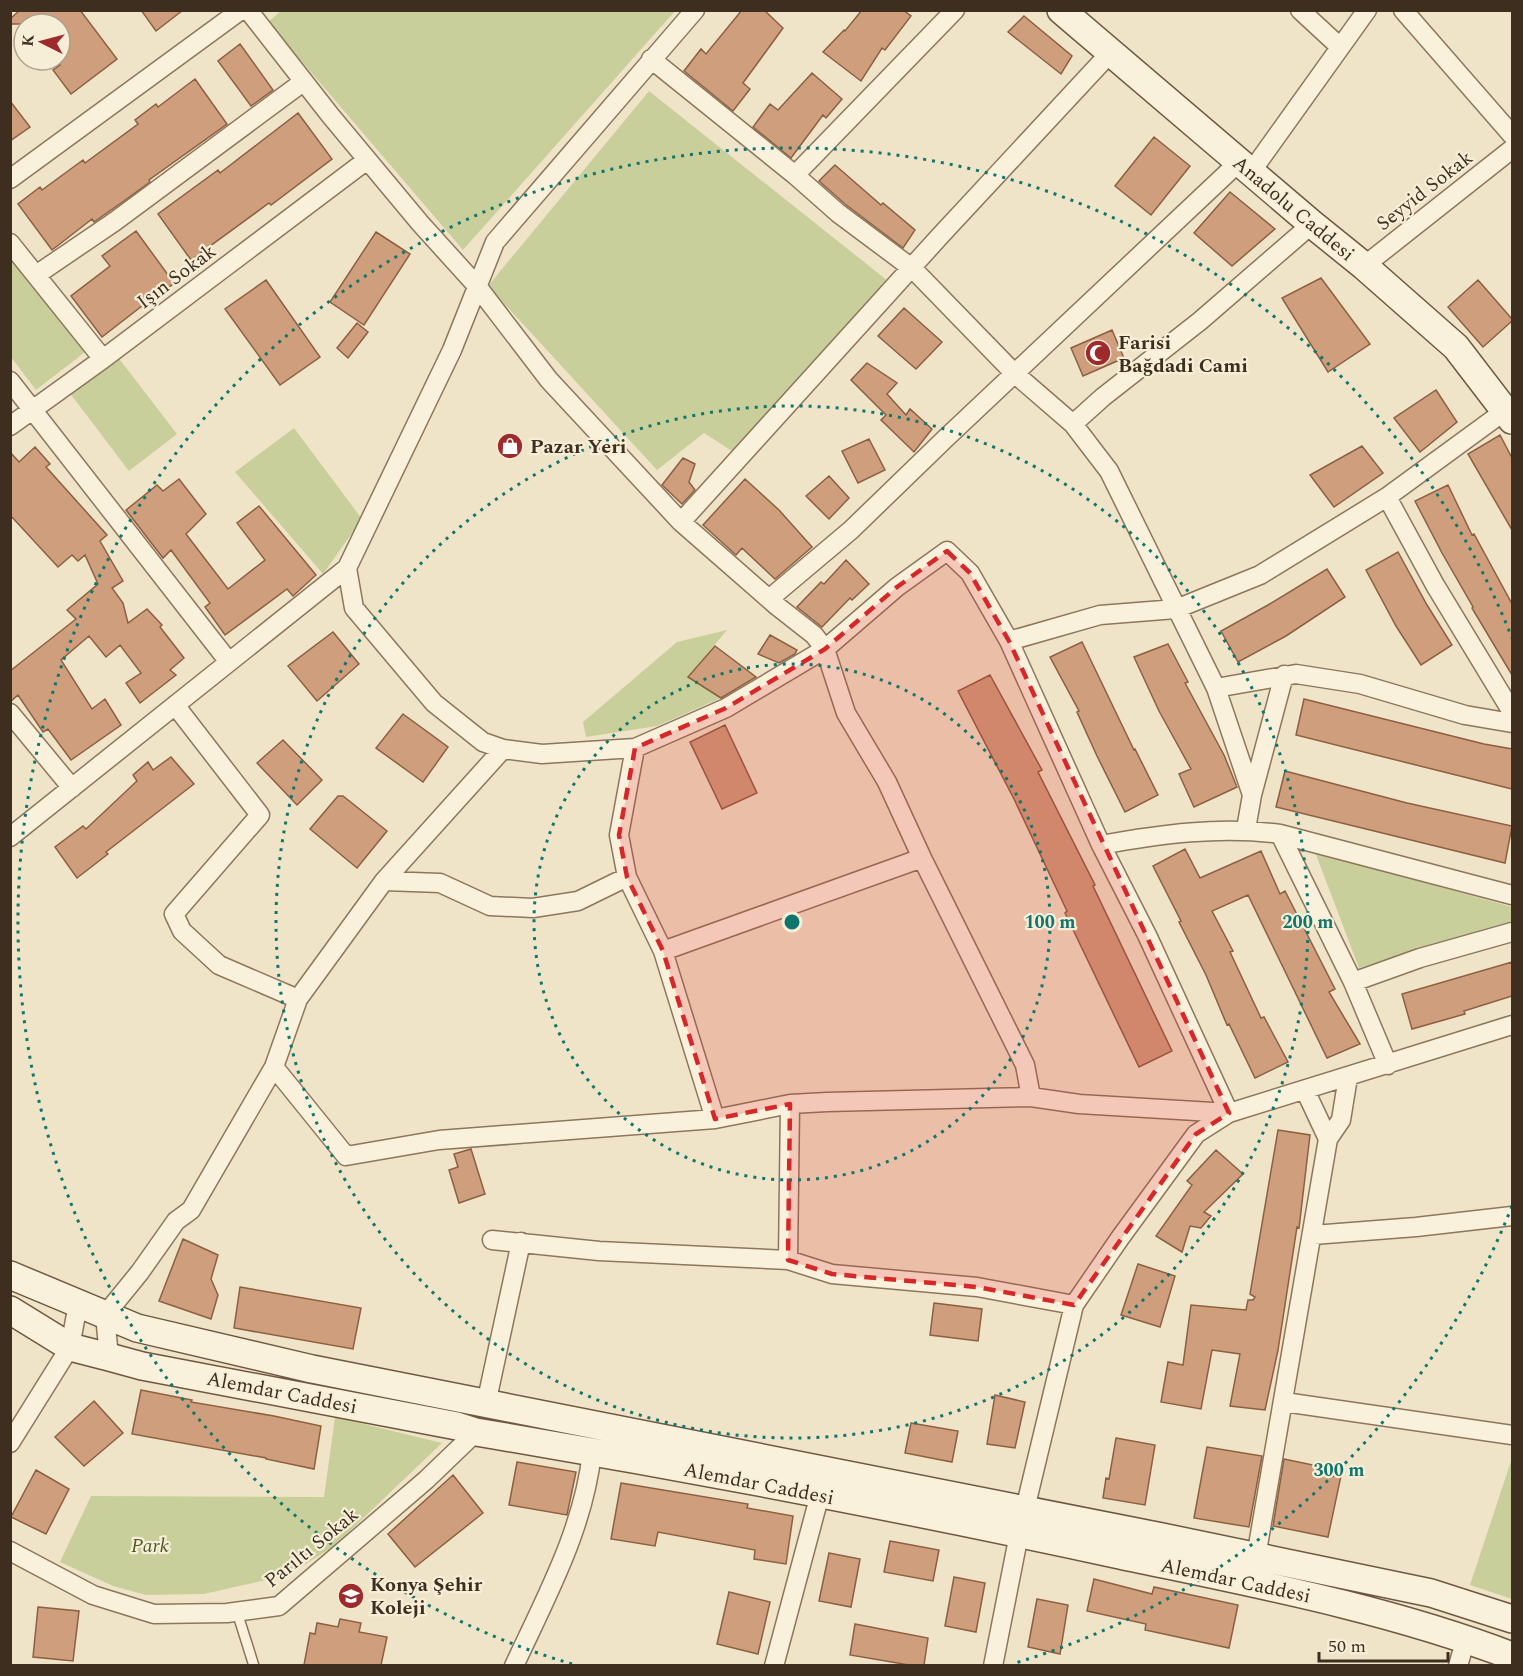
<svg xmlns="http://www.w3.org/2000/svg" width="1523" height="1676" viewBox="0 0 1523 1676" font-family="Spectral,serif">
  <rect width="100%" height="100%" fill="#f0e4c8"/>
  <path fill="#c9cf9b" d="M282,10L675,11L463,250L268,22Z
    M649,91L888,281L735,453L704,433L657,470L488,286Z
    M10,257L85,352L36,390L11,357Z
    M117,356L177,434L129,471L69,392Z
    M294,428L362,519L323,574L235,472Z
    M727,630L688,677L721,698L657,726L586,737L583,722L677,642Z
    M1315,852L1512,907V923L1359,968Z
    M335,1417L442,1443L333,1547L288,1575L204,1594L146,1595L113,1586L60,1562L91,1496L324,1497Z
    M1512,1458V1599L1470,1585Z"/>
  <path fill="#cf9f7d" stroke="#8d5f41" stroke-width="1.5" d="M20,10H80L117,59L71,94L53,70L60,65V24H10V19Z
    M141,10H183L156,31Z
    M742,10H764L783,28L743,83L750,89L733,111L684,71L701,49L706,54Z
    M862,10H903L911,16L885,50L882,48L861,81L823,52L844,30L845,31Z
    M1024,16L1072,56L1061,74L1008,32Z
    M240,44L273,90L251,106L218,61Z
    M812,73L842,99L826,118L823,115L791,158L753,127L770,104L778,110Z
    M195,79L227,124L149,180L150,182L128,198L94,222L92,219L52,250L18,204L40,187L42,190L83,160L85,163L138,124L135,120L156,104L158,107Z
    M10,101L30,127L10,141Z
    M298,113L332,159L271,205L269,203L191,260L158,214L218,170L220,173Z
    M1154,137L1190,166L1151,215L1115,186Z
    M835,165L881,205L883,203L915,230L903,248L845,204L819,181Z
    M1230,192L1275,229L1232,266L1194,233Z
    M136,231L174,283L144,308L142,306L102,337L71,296L110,266L102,256Z
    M376,232L410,254L364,325L330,302Z
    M1321,278L1370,344L1328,372L1282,298Z
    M266,280L320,357L280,385L225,309Z
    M1478,280L1512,319V321L1483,347L1448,307Z
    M904,308L942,342L916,369L878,336Z
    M357,323L368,332L348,358L337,348Z
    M1112,330L1124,358L1083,376L1071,348Z
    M867,363L897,383L887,394L906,415L910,409L932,429L914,452L881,420L886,415L851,380Z
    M1436,390L1457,422L1420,452L1394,418Z
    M1500,435L1512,458V530L1468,454Z
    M869,439L885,470L858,483L842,451Z
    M1362,446L1383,473L1334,507L1310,475Z
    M35,447L50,464L46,467L107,535L100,541L123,581L112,588L123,603L128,623L147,609L162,625L160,627L184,658L170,670L176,675L140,703L126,683L141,673L120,645L106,657L89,636L61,660L92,709L105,699L121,725L71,760L48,729L43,732L18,695L10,702V671L76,619L67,610L98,584L85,555L78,561L72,555L58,567L10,515V452L19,462Z
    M683,458L695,464L689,482L695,490L682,504L662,485Z
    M829,476L849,498L829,519L806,496Z
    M179,479L206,514L186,534L228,589L265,560L237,523L259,506L316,575L293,596L287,589L225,635L205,607L210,603L171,550L163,558L126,510L157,485L163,491Z
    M745,479L779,510L812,547L775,579L742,548L736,555L703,525Z
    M1448,485L1472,535L1474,534L1512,604V675L1472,608L1473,607L1442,553L1415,501Z
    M1398,552L1427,605L1452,645L1421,665L1396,626L1366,570Z
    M846,560L869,584L852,600L850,598L822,627L797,607L821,582L824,584Z
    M1327,569L1345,597L1286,636L1238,662L1221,631L1268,605Z
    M333,632L359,664L317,701L288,666Z
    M770,635L797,650L795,654L779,663L758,654Z
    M1082,642L1134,750L1135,749L1158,795L1125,812L1097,756L1077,712L1079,711L1050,657Z
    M1168,644L1188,682L1185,683L1224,755L1237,787L1194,807L1179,774L1191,769L1159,711L1134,657Z
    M715,646L756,677L721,698L688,677Z
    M990,675L1042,770L1038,772L1095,885L1093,886L1172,1051L1139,1067L1065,913L1067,911L1014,799L958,691Z
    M1304,699L1484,744L1512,749V789L1296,735Z
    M403,714L448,747L423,782L376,748Z
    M725,725L757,793L722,809L690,742Z
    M283,740L322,780L297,805L257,763Z
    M171,757L194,784L106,852L108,854L77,878L55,847L83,826L86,829L137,781L133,775L148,762L153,770Z
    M1285,771L1407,803L1512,826L1505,863L1276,807Z
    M338,796H343L387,831L357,868L310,829Z
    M1185,849L1200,878L1261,851L1280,894L1285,891L1335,989L1329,992L1360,1044L1327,1058L1248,895L1212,911L1233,951L1230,952L1261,1018L1264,1017L1288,1062L1255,1078L1229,1024L1227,1025L1206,975L1179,922L1181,921L1153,866Z
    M1512,962V996L1464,1011L1465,1014L1412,1029L1402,994Z
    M1278,1130L1310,1135L1299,1228L1297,1227L1278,1350L1265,1410L1230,1406L1240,1354L1212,1350L1201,1409L1161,1402L1168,1362L1183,1365L1191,1305L1246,1310L1248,1300H1253L1255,1297L1250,1294Z
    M471,1149L485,1194L459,1203L449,1170L458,1167L454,1154Z
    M1216,1150L1243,1174L1204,1212L1211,1216L1201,1228L1190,1226L1182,1252L1156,1236L1192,1185L1187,1181Z
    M183,1239L218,1255L211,1279L218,1295L211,1319L159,1301Z
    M1138,1264L1175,1276L1160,1327L1121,1315Z
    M240,1287L361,1308L353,1349L234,1328Z
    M934,1303L982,1309L978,1341L930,1335Z
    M141,1390L192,1400L191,1402L274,1416L321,1426L314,1469L266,1459V1458L132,1434Z
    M995,1395L1025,1402L1015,1448L987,1444Z
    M94,1401L123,1433L84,1466L55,1437Z
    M911,1423L958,1431L952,1462L905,1453Z
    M1116,1438L1155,1445L1145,1505L1103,1498L1106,1478L1109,1479Z
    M1207,1447L1262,1456L1249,1527L1194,1518Z
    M1284,1459L1342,1471L1328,1537L1273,1526Z
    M517,1462L576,1472L567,1515L509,1505Z
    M36,1470L69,1489L46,1534L11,1517Z
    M453,1475L483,1513L415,1567L388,1534Z
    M621,1483L748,1504L747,1508L793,1516L786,1564L754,1559L755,1550L658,1532L655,1546L611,1539Z
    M890,1541L939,1550L933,1581L884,1572Z
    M829,1553L860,1559L851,1607L819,1601Z
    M954,1577L985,1583L976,1632L945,1626Z
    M1094,1579L1152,1594L1154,1587L1238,1605L1229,1648L1145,1630L1146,1624L1087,1611Z
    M729,1592L770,1602L758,1654L717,1644Z
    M1037,1599L1068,1605L1060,1654L1028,1647Z
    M38,1607L79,1611L73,1661L33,1657Z
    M340,1619L361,1623L359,1632L387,1637L381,1665H304L310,1633L315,1634L317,1623L338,1627Z
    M855,1624L928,1638L924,1665H909L850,1655Z"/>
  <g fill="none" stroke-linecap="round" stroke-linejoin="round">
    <g stroke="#8d765c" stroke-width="12">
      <path id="lane" d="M237,1612L254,1666"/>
    </g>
    <g stroke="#8d765c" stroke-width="21">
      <path id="street" d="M248,10L330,115L420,223L477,286L549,380L681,522
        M1300,10L1340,47
        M1403,10L1512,135
        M651,59L795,175L838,213L913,269L1014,373L1073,424L1109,471L1216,688L1252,795L1246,829
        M1251,172L1367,10
        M795,175L955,10
        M10,179L241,10
        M10,243L103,359
        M1364,266L1512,149
        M36,275L114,222L303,82
        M10,381L229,662
        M1073,424L1103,397L1200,321L1312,224
        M10,426L103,359L367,160
        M1387,497L1435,585L1512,712
        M347,568L354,608L434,703L483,742L503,749L542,754L635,748L726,708L825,649L897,587L947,551L970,573L1009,641L1100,615L1176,609L1260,575L1387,497L1506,410
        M769,599L851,530L946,438L1239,162
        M1216,688L1296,674L1360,684L1465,715L1512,723
        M175,705L260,815L174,914L182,931L219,965L298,999
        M10,713L72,788
        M635,748L619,835L627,877L663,951L715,1119
        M503,749L384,881L298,999L274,1067L346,1156L439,1140L715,1119L790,1104L827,1102L1031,1097L1079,1104L1229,1113L1147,935L1101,845L1009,641
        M1252,795L1284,675
        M1280,834L1512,895
        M10,837L347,568L452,350L495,242L695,10
        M1101,845C1161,834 1220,826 1280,834L1353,982L1388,1065
        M384,881L440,883L490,906L533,908L578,901L627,877
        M663,951L922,858
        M1353,982L1420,958L1512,932
        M1031,1097L1025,1065L922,858L887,782L846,713L825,649L814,635L777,606L681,522L940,236L1111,52
        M1328,1139L1341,1120L1348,1077
        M1313,1235L1416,1227L1512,1216
        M492,1240L599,1251L788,1260L832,1274L977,1287L1074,1305
        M788,1260L790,1104
        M109,1357L105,1315L140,1272L176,1221L191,1210L274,1067
        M1284,1402L1512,1435
        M486,1404L521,1242
        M10,1443L70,1347L78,1304
        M10,1551L93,1595L154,1614L227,1613L279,1606L426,1480L476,1432
        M1256,1557L1328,1139L1305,1090
        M514,1666C546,1597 584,1528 592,1452
        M774,1666L820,1494
        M993,1666L1019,1534L1074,1305L1120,1238L1196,1134L1229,1113L1512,1025
        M1458,1666L1466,1638"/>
    </g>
    <g stroke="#6f573f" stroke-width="30">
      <path id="secondary" d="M1061,10L1312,224L1364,266L1456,347L1512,420
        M10,1275L137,1328L312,1369L1162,1537L1431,1593L1512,1619
        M10,1310L70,1347L109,1357L142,1366L457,1426L476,1432C692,1468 907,1509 1120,1555C1252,1583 1386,1608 1512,1656"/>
    </g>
    <use href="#lane" stroke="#faf1dc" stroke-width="9"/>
    <use href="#street" stroke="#faf1dc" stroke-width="18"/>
    <use href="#secondary" stroke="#faf1dc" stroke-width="27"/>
  </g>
  <path fill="#d62828" fill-opacity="0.2" stroke="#d62828" stroke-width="4.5" stroke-dasharray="12 8" stroke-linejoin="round" d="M947,551L970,573L1009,641L1229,1113L1196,1134L1074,1305L977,1287L832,1274L788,1260L790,1104L715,1119L663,951L627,877L619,835L635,748L726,708L825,649L897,587Z"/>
  <g fill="none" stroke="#0f766e" stroke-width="3" stroke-dasharray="3 6">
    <circle cx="792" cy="922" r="258"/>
    <circle cx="792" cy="922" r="516"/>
    <path d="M1512 1206A774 774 0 0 1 1012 1664M572 1664A774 774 0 1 1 1512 638"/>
  </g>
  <defs>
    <g id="mosque-disc" transform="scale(1.35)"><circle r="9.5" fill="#9e2a2b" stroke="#f7eed8"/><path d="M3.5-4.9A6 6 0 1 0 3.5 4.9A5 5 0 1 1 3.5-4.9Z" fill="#fff"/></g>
    <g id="shop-disc" transform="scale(1.35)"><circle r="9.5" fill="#9e2a2b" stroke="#f7eed8"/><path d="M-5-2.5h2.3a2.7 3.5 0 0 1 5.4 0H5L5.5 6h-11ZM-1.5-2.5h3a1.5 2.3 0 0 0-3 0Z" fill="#fff"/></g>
    <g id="school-disc" transform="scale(1.35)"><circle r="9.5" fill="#9e2a2b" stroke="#f7eed8"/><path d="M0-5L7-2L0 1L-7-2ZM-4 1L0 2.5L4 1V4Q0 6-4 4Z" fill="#fff"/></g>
  </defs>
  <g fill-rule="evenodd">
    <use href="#mosque-disc" x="1098" y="353"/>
    <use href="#shop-disc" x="510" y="446"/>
    <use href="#school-disc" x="351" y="1596"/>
  </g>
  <g text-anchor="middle" stroke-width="4.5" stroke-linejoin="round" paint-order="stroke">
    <g font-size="20" fill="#3d2e20" stroke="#f7eed8">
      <text transform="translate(1424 190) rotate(-38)" y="7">Seyyid Sokak</text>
      <text transform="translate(1294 208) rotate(40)" y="7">Anadolu Caddesi</text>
      <text transform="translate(176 276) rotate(-37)" y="7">Işın Sokak</text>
      <text transform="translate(282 1392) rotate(11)" y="7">Alemdar Caddesi</text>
      <text transform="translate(759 1483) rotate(11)" y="7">Alemdar Caddesi</text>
      <text transform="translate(311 1547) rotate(-39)" y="7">Parıltı Sokak</text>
      <text transform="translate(1236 1580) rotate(12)" y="7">Alemdar Caddesi</text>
    </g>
    <g font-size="20" font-weight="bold" fill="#3d2e20" stroke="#f7eed8" text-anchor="start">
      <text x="1118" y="349">Farisi<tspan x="1118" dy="23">Bağdadi Cami</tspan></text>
      <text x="530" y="453">Pazar Yeri</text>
      <text x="370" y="1591">Konya Şehir<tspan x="370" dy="23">Koleji</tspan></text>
    </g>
    <g font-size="20" font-style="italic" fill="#4d5a26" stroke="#f7eed8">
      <text x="150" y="1552">Park</text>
    </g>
  </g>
  <circle cx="792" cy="922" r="9" fill="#0f766e" stroke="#f7eed8" stroke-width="3"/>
  <g font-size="18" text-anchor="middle" font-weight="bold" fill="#0f766e" stroke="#f7eed8" stroke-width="4.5" stroke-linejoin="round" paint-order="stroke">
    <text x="1050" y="928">100 m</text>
    <text x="1308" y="928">200 m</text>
    <text x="1339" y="1476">300 m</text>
  </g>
  <rect width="1523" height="1676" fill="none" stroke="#3d2e20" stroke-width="24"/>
  <g transform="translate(42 42) rotate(276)"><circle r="28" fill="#f7eed8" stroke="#ada18e" stroke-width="1.5"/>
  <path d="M0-4.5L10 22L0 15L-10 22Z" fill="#9e2a2b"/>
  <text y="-9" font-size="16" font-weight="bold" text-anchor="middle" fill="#3d2e20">K</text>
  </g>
  <path d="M1319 1652v9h129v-9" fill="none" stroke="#3d2e20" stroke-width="3"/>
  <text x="1328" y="1652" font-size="18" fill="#3d2e20" stroke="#f7eed8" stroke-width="4.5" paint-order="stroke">50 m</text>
</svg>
